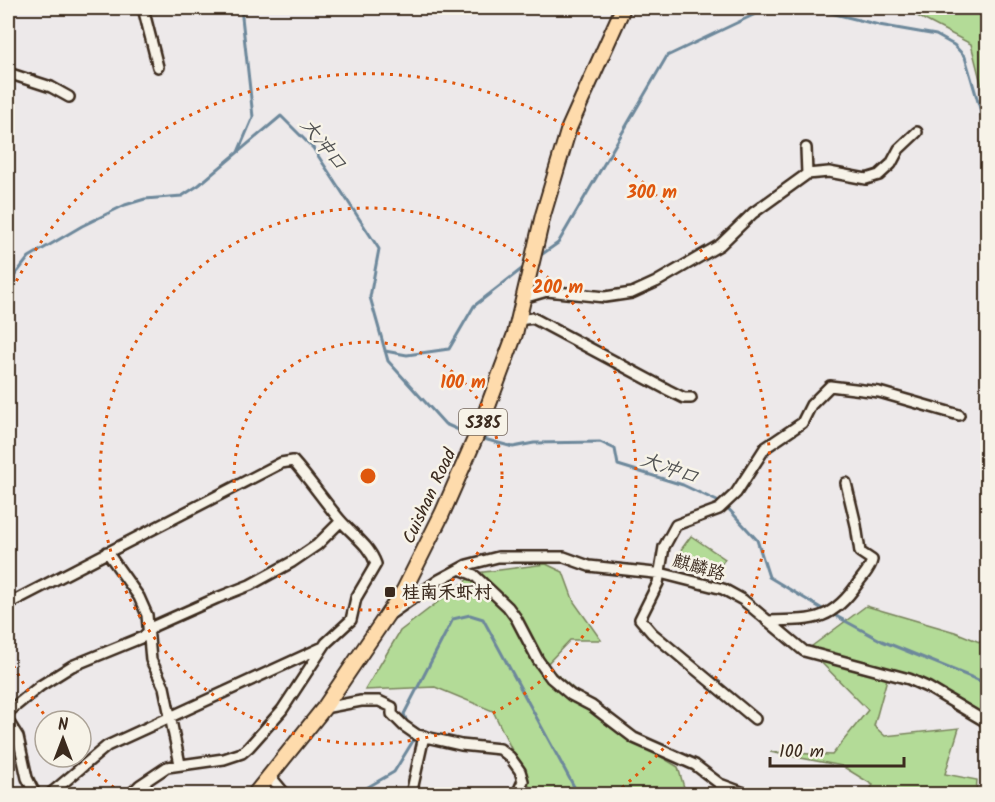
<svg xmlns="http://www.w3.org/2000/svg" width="995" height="802" viewBox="0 0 995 802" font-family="Kalam,'LXGW WenKai TC',sans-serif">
  <rect width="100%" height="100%" fill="#ede9ea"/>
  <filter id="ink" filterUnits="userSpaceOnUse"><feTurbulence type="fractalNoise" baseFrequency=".0167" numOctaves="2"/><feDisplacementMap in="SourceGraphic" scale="12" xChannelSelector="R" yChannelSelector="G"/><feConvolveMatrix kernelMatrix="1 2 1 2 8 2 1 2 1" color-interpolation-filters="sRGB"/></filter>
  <g filter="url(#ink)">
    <path fill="#b3db97" stroke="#77825a" stroke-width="1.5" d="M902,8H987V107L971,44Z
      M691,536L725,559L714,574L680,551Z
      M546,564L563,572L574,602L601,640H570L546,665L635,741L678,767L686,794H533L493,711L435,687L365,690L400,631L476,573Z
      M866,606L955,632L987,645V718L928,683L890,668L874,726L885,736L959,728L945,774L977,780L976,794H867L873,785L842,766L770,752L832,755L868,710L808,649Z"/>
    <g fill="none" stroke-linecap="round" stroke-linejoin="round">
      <path stroke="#6d889b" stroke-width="3" d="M811,8L879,25L936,35L954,45L965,57L988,136
        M238,152L253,117L241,8
        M541,255L558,243L667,56L768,8
        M8,284L29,257L82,226L125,205L145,199L182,196L199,185L281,116L313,148L379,249L370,297L388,361L445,424L468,434
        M385,351L407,355L449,349L474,306L523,268
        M484,439L513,447L534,443L600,442L615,449L618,465L683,485L717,501
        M725,505L757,540L769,577L824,610
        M836,616L882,641L988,684
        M406,720L404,714L453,619L470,615L483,619L578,794
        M356,794L394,772L413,741V739"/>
      <g stroke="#3b2a1e" stroke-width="14">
        <path id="street" d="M143,8L158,67
          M8,73L51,87L69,97
          M806,148L807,174
          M523,298L547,291L605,297L632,293L656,282L720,245L753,213L807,174L829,172L866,179L879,175L891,164L899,149L917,132
          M518,320L533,318L668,390L684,398H691
          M107,552L139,597L147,615L151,660L164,687L180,764
          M460,569L474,575L508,607L516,618L538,660L551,678L571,695L592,706L634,738L695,765L720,784L747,794
          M8,604L281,463L293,461C310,480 324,501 340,520C353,535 369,545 376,564L356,598L351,620L326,643L282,710L249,747L242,753L224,759L167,767L140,785L131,794
          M392,613L439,580L467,565L498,557H564L589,566L664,574L723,589L743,600L804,651L909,679L929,688L988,723
          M767,621C811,620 831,623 858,583C863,575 870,570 872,560L860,552L856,525L846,483
          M324,708L361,701H379L392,707V714L404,726L417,735L461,745L500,749L510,757L520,771L523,781L518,792L512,794
          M8,712L40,686L72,666L143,637L154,626L217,598L250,585L292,562L317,545L341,521
          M755,719L652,633L640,619L658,583L664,547L676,525L719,509L736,493L765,448L802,423L811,405L830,386L879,392L959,415
          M8,721L18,737L27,778L35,794
          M270,776L285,794
          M50,794L107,746L323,647
          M414,794L412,790L424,736"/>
      </g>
      <g stroke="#3b2a1e" stroke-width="18">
        <path id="primary" d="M255,794L324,708L404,590L442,514L481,425L515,334L543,215L569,128L623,8"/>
      </g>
      <use href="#street" stroke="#f7f3e8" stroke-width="9"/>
      <use href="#primary" stroke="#fedbac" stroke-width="14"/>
    </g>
  </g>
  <g fill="none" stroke="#df570d" stroke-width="3" stroke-dasharray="3 6">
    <circle cx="368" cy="476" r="134"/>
    <circle cx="368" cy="476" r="268"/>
    <path d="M121 793A402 402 0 0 1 81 758M49 721A402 402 0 0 1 8 655M8 297A402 402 0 1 1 615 793"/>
  </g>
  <rect fill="#3b2a1e" stroke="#f7f3e8" stroke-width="2" x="384" y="586" width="12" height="12" rx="3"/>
  <g text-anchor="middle" stroke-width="5" stroke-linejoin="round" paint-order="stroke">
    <rect fill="#f7f3e8" stroke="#73665b" stroke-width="1.5" x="459" y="409" width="48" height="26" rx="4.5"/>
    <g font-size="16" font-weight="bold" fill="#3b2a1e">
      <text x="483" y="428">S385</text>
    </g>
    <g font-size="18" fill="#3b2a1e" stroke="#f7f3e8">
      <text transform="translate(429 496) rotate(-65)" y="6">Cuishan Road</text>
      <text transform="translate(699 567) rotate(16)" y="6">麒麟路</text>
    </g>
    <g font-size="18" font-weight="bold" fill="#3b2a1e" stroke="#f7f3e8" text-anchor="start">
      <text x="402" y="598">桂南禾虾村</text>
    </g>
    <g font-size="20" font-style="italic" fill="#505152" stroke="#f7f3e8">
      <text transform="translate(324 144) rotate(52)" y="7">大冲口</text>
      <text transform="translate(670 468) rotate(20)" y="7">大冲口</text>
    </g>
  </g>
  <circle cx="368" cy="476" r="9" fill="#df570d" stroke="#f7f3e8" stroke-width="3"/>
  <g font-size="18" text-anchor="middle" font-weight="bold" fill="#df570d" stroke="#f7f3e8" stroke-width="5" stroke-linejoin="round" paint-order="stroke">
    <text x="652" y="198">300 m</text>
    <text x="558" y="293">200 m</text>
    <text x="463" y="388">100 m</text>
  </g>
  <rect width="995" height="802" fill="none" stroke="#f7f3e8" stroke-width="30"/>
  <rect x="15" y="15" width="965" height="772" fill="none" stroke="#3b2a1e" stroke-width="2" filter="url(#ink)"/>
  <g transform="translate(63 739)"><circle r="28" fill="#f7f3e8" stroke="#aca397" stroke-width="1.5"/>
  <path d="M0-4.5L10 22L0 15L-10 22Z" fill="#3b2a1e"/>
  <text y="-9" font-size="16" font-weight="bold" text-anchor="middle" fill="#3b2a1e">N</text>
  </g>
  <path d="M770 757v9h134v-9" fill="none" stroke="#3b2a1e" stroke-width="3"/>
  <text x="779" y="757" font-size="18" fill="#3b2a1e" stroke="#f7f3e8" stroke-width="4.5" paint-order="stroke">100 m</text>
</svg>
